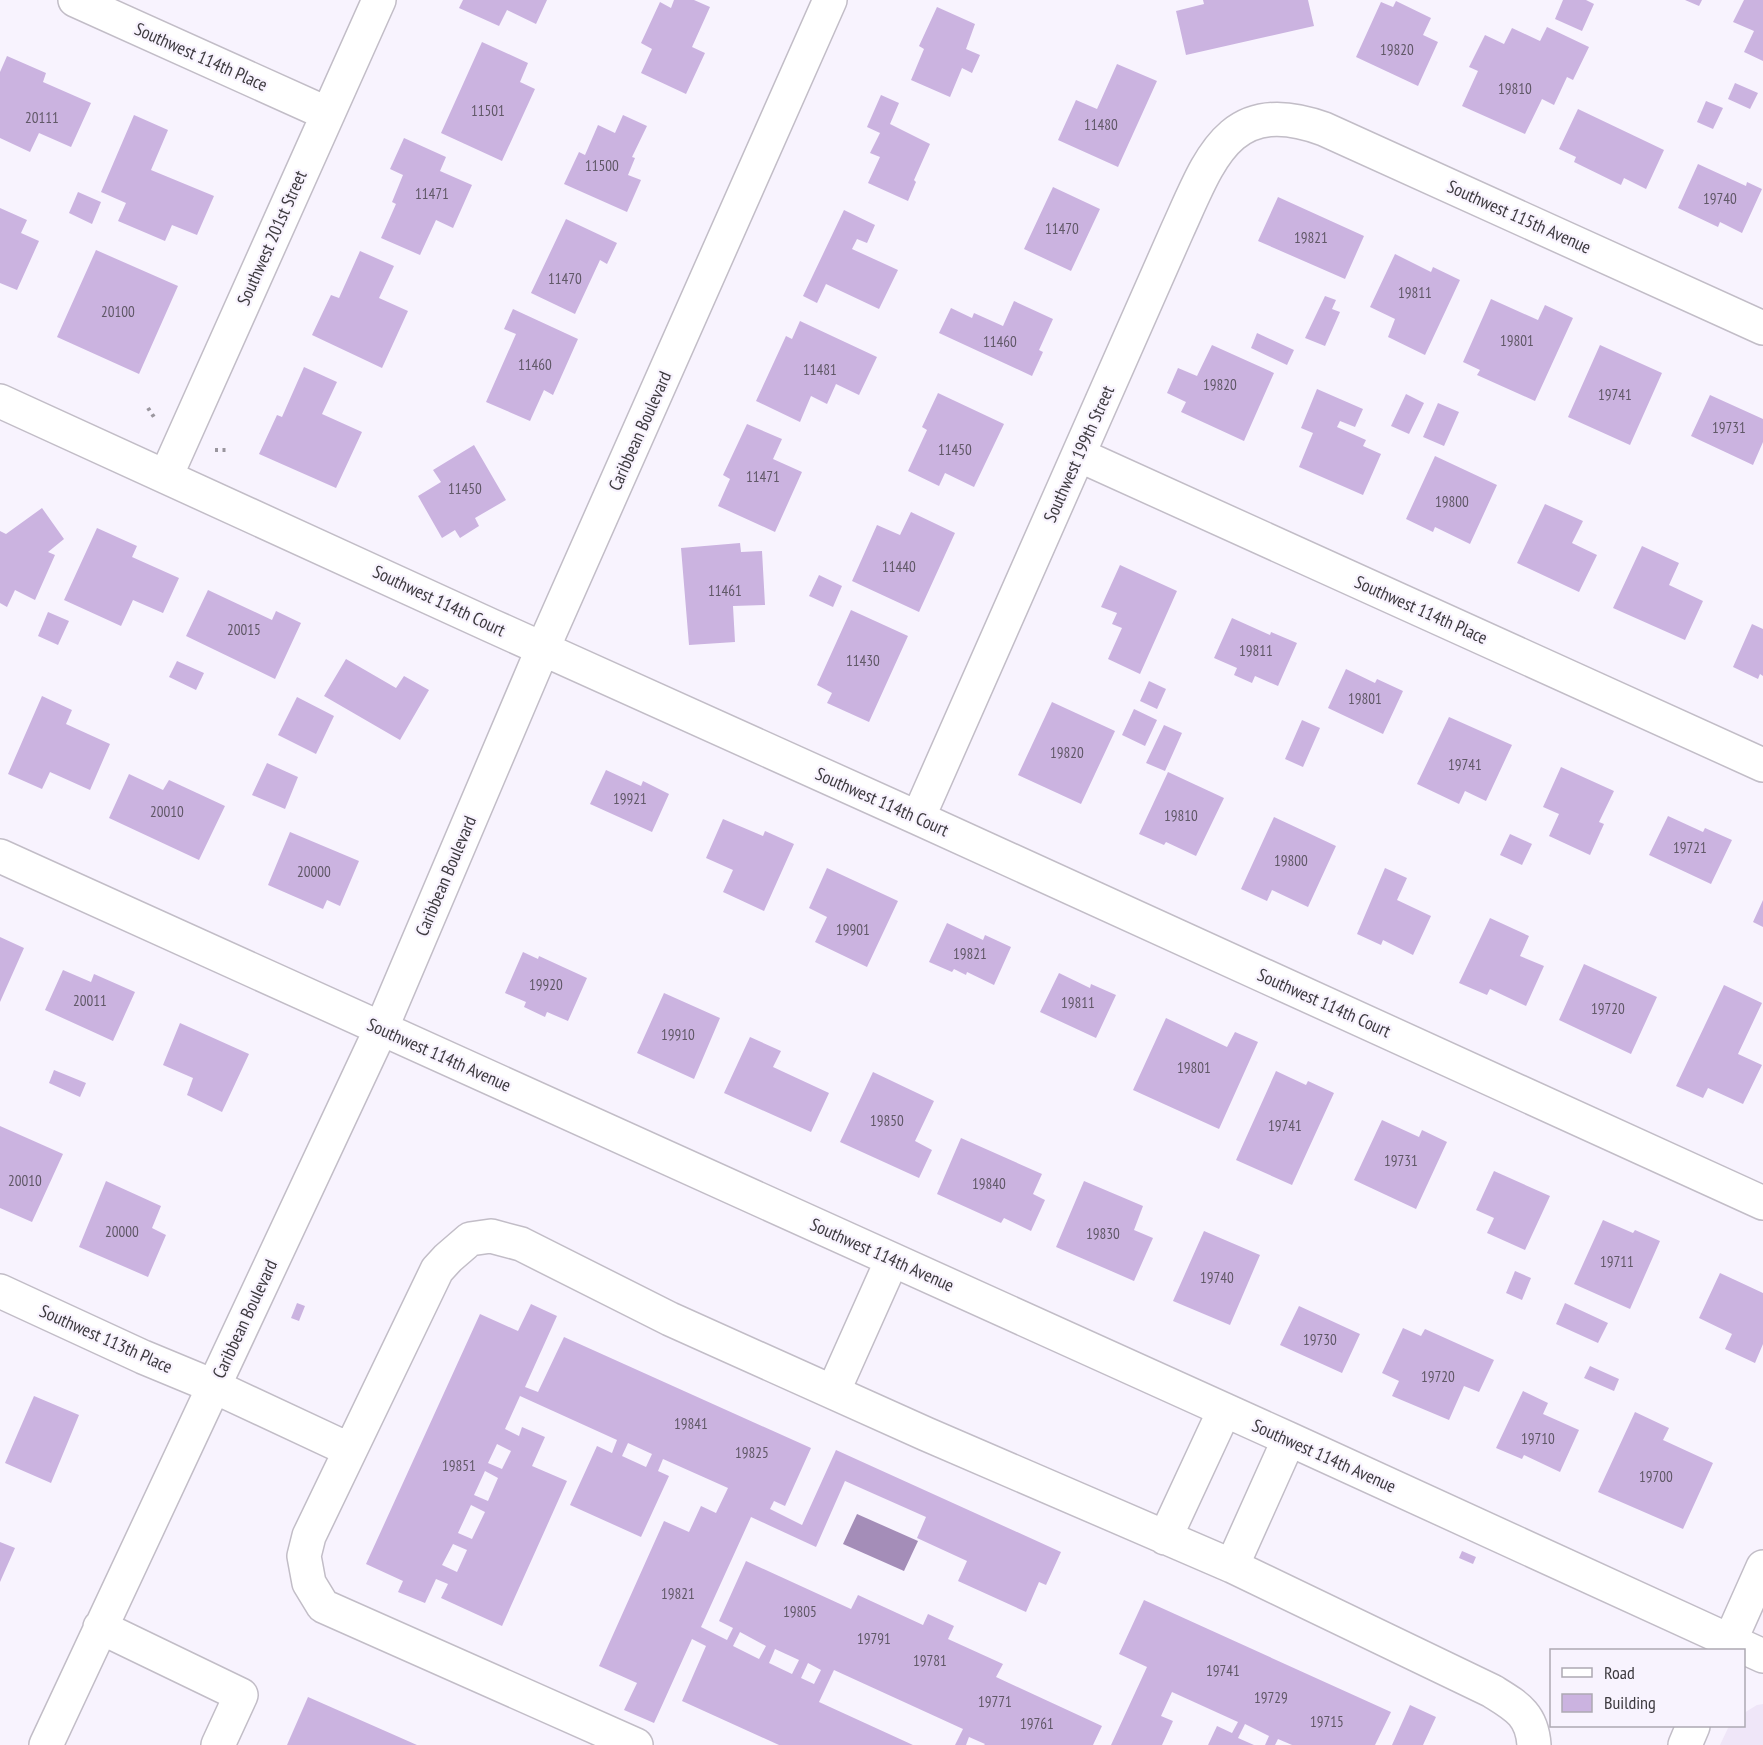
<svg xmlns="http://www.w3.org/2000/svg" width="1763" height="1745" viewBox="0 0 1763 1745" font-family="'PT Sans Narrow',sans-serif">
  <rect width="100%" height="100%" fill="#f8f3fe"/>
  <path fill="#efe6f8" d="M1763,1704V1745H1720L1729,1726H1744V1713L1757,1705Z"/>
  <path fill="#a48db8" d="M857,1514L918,1541L904,1571L843,1544Z"/>
  <path fill="#cbb3e0" fill-rule="evenodd" d="M463,0H547L536,24L507,10L499,26L459,8Z
    M674,0H694L710,7L692,47L705,53L686,94L641,73L652,49L641,43L660,2L671,8Z
    M1203,0H1308L1314,26L1186,55L1176,11L1204,4Z
    M1563,0H1586L1594,4L1582,31L1555,19Z
    M1685,0H1702L1699,6Z
    M1744,0H1763V61L1744,52L1754,31L1733,22Z
    M1396,1L1431,18L1423,35L1438,42L1418,86L1356,57L1381,2L1393,7Z
    M937,7L975,24L966,49L980,55L972,73L962,68L950,97L911,80L924,49L919,46Z
    M1547,27L1589,47L1573,80L1567,77L1554,105L1542,99L1525,134L1462,106L1478,71L1469,67L1485,35L1504,44L1512,28L1540,41Z
    M482,42L528,63L520,82L535,89L502,161L441,133Z
    M7,56L46,73L43,82L91,103L71,147L39,133L30,152L0,138V72Z
    M1117,64L1157,81L1118,167L1058,140L1076,100L1097,109Z
    M1735,83L1758,93L1750,109L1728,99Z
    M881,95L899,103L890,124L930,144L914,180L916,182L908,201L868,183L880,157L870,153L880,133L867,127Z
    M1706,101L1723,108L1713,129L1697,122Z
    M1578,109L1664,150L1646,189L1624,178L1621,185L1574,162L1576,157L1559,149Z
    M134,115L168,130L151,170L214,196L197,235L172,225L165,241L118,221L126,203L101,192Z
    M623,115L647,126L632,157L635,158L628,175L641,180L627,212L564,184L579,152L585,155L598,125L615,133Z
    M404,138L446,157L440,171L472,185L453,228L436,220L420,255L381,238L396,204L392,202L403,175L390,169Z
    M1698,164L1746,186L1747,182L1762,189L1742,233L1720,222L1718,227L1678,208Z
    M1053,187L1100,209L1071,271L1024,249Z
    M78,192L101,202L92,224L69,213Z
    M1278,197L1364,236L1345,279L1258,241Z
    M0,208L27,220L21,233L39,241L17,290L0,283Z
    M844,210L875,225L867,243L857,239L852,249L898,270L879,309L826,284L817,303L803,296Z
    M566,219L617,243L607,264L600,260L575,314L531,293Z
    M96,250L178,286L139,374L57,337Z
    M360,251L394,266L379,298L408,311L382,368L312,335L331,295L339,298Z
    M1395,254L1431,272L1433,267L1460,280L1425,355L1388,337L1395,319L1370,307Z
    M1325,296L1336,300L1332,309L1340,312L1325,346L1305,338Z
    M1491,299L1538,320L1545,305L1573,318L1535,401L1477,375L1480,370L1463,362Z
    M1014,301L1053,319L1039,350L1043,352L1032,376L939,333L951,308L972,318L974,313L1003,326Z
    M513,309L578,339L553,395L544,390L530,421L486,402L516,334L504,329Z
    M800,321L877,357L859,395L836,384L827,404L811,396L800,422L756,401L786,336L792,339Z
    M1257,333L1294,350L1287,365L1251,348Z
    M1212,345L1274,373L1244,441L1181,412L1186,402L1167,393L1178,368L1197,376Z
    M1600,345L1662,373L1630,445L1568,417Z
    M304,367L337,382L322,414L362,432L336,488L259,454L277,415L282,417Z
    M1317,389L1363,409L1355,427L1340,421L1337,427L1366,440L1363,446L1381,454L1363,495L1299,467L1313,433L1301,428Z
    M938,393L1004,424L974,487L945,473L939,486L908,471L927,430L922,427Z
    M1406,394L1424,403L1409,434L1391,426Z
    M1710,395L1763,419V442L1753,465L1691,436Z
    M1438,403L1459,412L1444,446L1423,437Z
    M747,424L782,439L773,459L802,472L775,532L718,506L730,479L723,475Z
    M474,445L506,500L475,518L479,526L460,538L455,530L442,538L418,496L441,482L433,470Z
    M1435,456L1497,485L1470,544L1435,527L1433,532L1406,519Z
    M1545,504L1583,521L1572,543L1597,555L1579,592L1517,563Z
    M42,508L64,539L48,552L55,555L35,600L15,590L7,607L0,603V531L6,534Z
    M911,512L955,533L919,612L852,581L877,525L900,535Z
    M97,528L137,546L132,557L179,578L163,613L133,600L121,626L64,600Z
    M740,543L741,552L762,551L765,605L733,606L735,642L689,645L681,548Z
    M1642,546L1679,563L1669,585L1703,601L1685,640L1613,608Z
    M1120,565L1177,591L1140,674L1108,659L1122,628L1112,624L1117,613L1101,607Z
    M819,575L842,586L833,607L809,596Z
    M208,590L272,620L276,611L301,623L275,679L186,636Z
    M851,610L908,636L869,722L827,703L832,693L817,685Z
    M48,612L69,621L58,645L38,636Z
    M1232,618L1270,635L1271,632L1297,643L1278,686L1255,676L1252,683L1234,675L1237,668L1214,658Z
    M1752,624L1763,629V676L1760,674L1758,679L1733,667Z
    M346,659L396,688L404,676L429,690L400,740L324,696Z
    M177,661L204,673L196,690L169,677Z
    M1346,669L1375,683L1377,679L1403,691L1383,734L1328,708Z
    M1149,681L1166,689L1157,709L1140,701Z
    M42,696L72,710L66,724L110,744L90,790L50,772L42,789L8,774Z
    M297,697L334,716L316,754L278,735Z
    M1052,702L1115,731L1081,804L1018,775Z
    M1134,709L1157,720L1145,746L1122,735Z
    M1449,717L1512,745L1486,801L1465,791L1459,804L1417,784Z
    M1302,720L1320,728L1303,767L1285,759Z
    M1164,725L1182,733L1165,771L1146,763Z
    M267,763L298,777L285,809L252,795Z
    M1561,767L1614,791L1599,822L1604,824L1590,855L1549,836L1559,814L1543,807Z
    M606,770L641,786L643,781L669,794L652,832L590,804Z
    M1168,772L1224,798L1196,856L1166,842L1164,845L1139,834Z
    M129,774L163,790L169,780L225,806L199,860L109,818Z
    M1668,816L1703,832L1705,828L1732,840L1711,884L1649,855Z
    M1274,817L1336,846L1308,907L1272,890L1267,901L1241,889Z
    M723,819L763,836L765,831L794,844L764,911L723,892L733,870L706,858Z
    M290,832L359,861L340,906L327,900L323,909L268,885Z
    M1510,834L1532,844L1522,865L1500,855Z
    M827,868L898,901L867,967L815,942L827,917L809,908Z
    M1385,868L1407,878L1397,900L1431,916L1413,955L1383,940L1381,945L1357,934Z
    M1763,900V927L1753,922Z
    M1490,918L1529,936L1520,956L1544,966L1526,1006L1490,989L1487,995L1459,983Z
    M947,923L983,940L985,935L1011,947L994,985L967,972L966,975L954,969L952,972L929,962Z
    M0,937L24,948L0,1002Z
    M523,952L538,959L539,956L587,978L568,1021L547,1012L545,1017L524,1007L526,1002L505,993Z
    M1584,964L1657,997L1631,1054L1559,1020Z
    M63,970L91,982L94,974L135,992L113,1041L45,1010Z
    M1059,973L1090,988L1091,984L1116,995L1096,1038L1040,1012Z
    M1724,985L1762,1003L1738,1054L1762,1065L1743,1104L1708,1088L1703,1098L1676,1086Z
    M664,993L720,1018L694,1079L637,1053Z
    M1166,1018L1227,1047L1235,1032L1258,1042L1219,1129L1133,1090Z
    M180,1023L249,1054L222,1112L187,1095L193,1078L163,1065Z
    M750,1037L781,1051L773,1067L829,1093L811,1132L724,1093Z
    M54,1070L86,1083L80,1097L49,1083Z
    M1276,1071L1306,1085L1308,1081L1334,1093L1292,1185L1236,1160Z
    M873,1072L934,1101L915,1141L932,1150L919,1178L840,1142Z
    M1382,1120L1419,1137L1422,1130L1447,1142L1416,1209L1354,1180Z
    M0,1126L63,1154L32,1222L0,1208Z
    M961,1138L1042,1174L1033,1194L1045,1200L1031,1231L1004,1218L1001,1223L937,1194Z
    M1494,1171L1550,1196L1525,1250L1487,1233L1494,1218L1476,1210Z
    M106,1181L161,1206L152,1228L166,1235L148,1277L79,1247Z
    M1084,1181L1143,1206L1134,1230L1153,1238L1134,1281L1056,1247Z
    M1603,1220L1633,1233L1635,1230L1660,1241L1630,1309L1574,1284Z
    M1204,1231L1260,1255L1230,1325L1173,1301Z
    M1515,1271L1531,1278L1522,1300L1506,1293Z
    M1720,1273L1763,1293V1344L1755,1363L1725,1349L1732,1334L1699,1318Z
    M297,1303L305,1306L299,1321L291,1318Z
    M1565,1303L1608,1323L1598,1343L1556,1324Z
    M531,1304L557,1316L525,1387L538,1392L564,1337L811,1448L785,1506L774,1501L770,1509L802,1525L836,1450L1061,1552L1046,1585L1039,1582L1026,1612L958,1581L967,1561L917,1538L926,1517L845,1481L816,1547L751,1517L701,1627L727,1640L733,1628L719,1621L746,1561L851,1609L858,1595L923,1625L928,1614L954,1626L948,1639L1003,1664L996,1677L1102,1726L1093,1745H984L985,1744L969,1737L966,1745H955L963,1729L834,1670L819,1702L913,1745H779L682,1701L706,1646L692,1639L654,1723L624,1710L637,1683L599,1666L664,1521L689,1532L701,1506L716,1513L728,1488L663,1459L658,1471L669,1476L641,1537L570,1505L597,1446L612,1453L617,1440L520,1396L505,1429L519,1436L522,1427L545,1437L532,1466L567,1481L502,1626L441,1598L448,1584L436,1579L425,1603L398,1592L403,1581L366,1564L480,1314L518,1331ZM628,1443L652,1454L646,1467L622,1456ZM497,1444L511,1451L502,1469L488,1463ZM485,1471L498,1478L488,1501L474,1495ZM471,1505L485,1512L472,1539L458,1533ZM453,1544L467,1550L457,1572L442,1565ZM740,1632L766,1646L759,1659L733,1646ZM775,1649L799,1660L792,1674L769,1663ZM808,1663L821,1670L814,1684L801,1678Z
    M1299,1306L1360,1334L1342,1373L1280,1345Z
    M1403,1328L1421,1336L1425,1329L1494,1360L1479,1392L1464,1386L1449,1420L1392,1396L1399,1381L1382,1373Z
    M1590,1366L1619,1379L1614,1391L1584,1378Z
    M1523,1391L1548,1403L1543,1414L1579,1430L1560,1472L1524,1455L1522,1459L1496,1448Z
    M34,1396L79,1415L51,1483L5,1463Z
    M1635,1412L1669,1428L1663,1440L1713,1463L1683,1529L1598,1492Z
    M0,1542L15,1548L0,1582Z
    M1462,1551L1476,1557L1473,1564L1459,1558Z
    M1144,1600L1391,1712L1375,1745H1292L1278,1739L1275,1745H1265L1269,1736L1245,1724L1238,1738L1254,1745H1208L1217,1726L1232,1733L1238,1722L1172,1692L1161,1716L1173,1721L1162,1745H1111L1147,1667L1119,1654Z
    M308,1697L417,1745H287Z
    M1410,1705L1436,1717L1423,1745H1392Z"/>
  <g fill="none" stroke-linecap="round" stroke-linejoin="round">
    <g stroke="#c2bdc7" stroke-width="36">
      <path id="minor" d="M75,0L328,114
        M0,401L492,626L918,818L1763,1203
        M1079,455L1763,765
        M166,476L379,0
        M918,818L1177,231C1210,159 1229,94 1324,129L1763,328
        M0,856L1289,1439L1763,1656
        M0,1291L143,1357L213,1386L350,1450
        M833,1392L892,1260
        M1165,1538L1224,1411
        M1232,1566L1289,1439
        M100,1627L241,1695L218,1745
        M1726,1650L1763,1567
        M46,1745L381,1029L543,648L830,0
        M636,1745L323,1606L309,1583L304,1556L309,1536L437,1270L448,1258L470,1239L491,1236L521,1244L670,1319L926,1434L1232,1566L1492,1691C1516,1706 1532,1714 1534,1745
        M1685,1745L1693,1726"/>
    </g>
    <path stroke="#9a969e" stroke-width="4" stroke-dasharray="3 4.5" stroke-linecap="butt" d="M148,408L154,417
      M215,450H228"/>
    <use href="#minor" stroke="#fff" stroke-width="33"/>
  </g>
  <g text-anchor="middle" stroke-width="4.5" stroke-linejoin="round" paint-order="stroke">
    <g font-size="15" fill="#605867">
      <text x="1397" y="55">19820</text>
      <text x="1515" y="94">19810</text>
      <text x="488" y="116">11501</text>
      <text x="42" y="123">20111</text>
      <text x="1101" y="130">11480</text>
      <text x="602" y="171">11500</text>
      <text x="432" y="199">11471</text>
      <text x="1720" y="204">19740</text>
      <text x="1062" y="234">11470</text>
      <text x="1311" y="243">19821</text>
      <text x="565" y="284">11470</text>
      <text x="1415" y="298">19811</text>
      <text x="118" y="317">20100</text>
      <text x="1517" y="346">19801</text>
      <text x="1000" y="347">11460</text>
      <text x="535" y="370">11460</text>
      <text x="820" y="375">11481</text>
      <text x="1220" y="390">19820</text>
      <text x="1615" y="400">19741</text>
      <text x="1729" y="433">19731</text>
      <text x="955" y="455">11450</text>
      <text x="763" y="482">11471</text>
      <text x="465" y="494">11450</text>
      <text x="1452" y="507">19800</text>
      <text x="899" y="572">11440</text>
      <text x="725" y="596">11461</text>
      <text x="244" y="635">20015</text>
      <text x="1256" y="656">19811</text>
      <text x="863" y="666">11430</text>
      <text x="1365" y="704">19801</text>
      <text x="1067" y="758">19820</text>
      <text x="1465" y="770">19741</text>
      <text x="630" y="804">19921</text>
      <text x="167" y="817">20010</text>
      <text x="1181" y="821">19810</text>
      <text x="1690" y="853">19721</text>
      <text x="1291" y="866">19800</text>
      <text x="314" y="877">20000</text>
      <text x="853" y="935">19901</text>
      <text x="970" y="959">19821</text>
      <text x="546" y="990">19920</text>
      <text x="90" y="1006">20011</text>
      <text x="1078" y="1008">19811</text>
      <text x="1608" y="1014">19720</text>
      <text x="678" y="1040">19910</text>
      <text x="1194" y="1073">19801</text>
      <text x="887" y="1126">19850</text>
      <text x="1285" y="1131">19741</text>
      <text x="1401" y="1166">19731</text>
      <text x="25" y="1186">20010</text>
      <text x="989" y="1189">19840</text>
      <text x="122" y="1237">20000</text>
      <text x="1103" y="1239">19830</text>
      <text x="1617" y="1267">19711</text>
      <text x="1217" y="1283">19740</text>
      <text x="1320" y="1345">19730</text>
      <text x="1438" y="1382">19720</text>
      <text x="691" y="1429">19841</text>
      <text x="1538" y="1444">19710</text>
      <text x="752" y="1458">19825</text>
      <text x="459" y="1471">19851</text>
      <text x="1656" y="1482">19700</text>
      <text x="678" y="1599">19821</text>
      <text x="800" y="1617">19805</text>
      <text x="874" y="1644">19791</text>
      <text x="930" y="1666">19781</text>
      <text x="1223" y="1676">19741</text>
      <text x="1271" y="1703">19729</text>
      <text x="995" y="1707">19771</text>
      <text x="1327" y="1727">19715</text>
      <text x="1037" y="1729">19761</text>
    </g>
    <g font-size="18" fill="#3d3a3f" stroke="#f8f3fe">
      <text transform="translate(201 57) rotate(24)" y="6">Southwest 114th Place</text>
      <text transform="translate(1519 217) rotate(24)" y="6">Southwest 115th Avenue</text>
      <text transform="translate(272 238) rotate(-66)" y="6">Southwest 201st Street</text>
      <text transform="translate(640 431) rotate(-66)" y="6">Caribbean Boulevard</text>
      <text transform="translate(1079 454) rotate(-66)" y="6">Southwest 199th Street</text>
      <text transform="translate(439 601) rotate(25)" y="6">Southwest 114th Court</text>
      <text transform="translate(1421 610) rotate(24)" y="6">Southwest 114th Place</text>
      <text transform="translate(882 802) rotate(24)" y="6">Southwest 114th Court</text>
      <text transform="translate(446 876) rotate(-67)" y="6">Caribbean Boulevard</text>
      <text transform="translate(1324 1003) rotate(24)" y="6">Southwest 114th Court</text>
      <text transform="translate(439 1055) rotate(24)" y="6">Southwest 114th Avenue</text>
      <text transform="translate(882 1255) rotate(24)" y="6">Southwest 114th Avenue</text>
      <text transform="translate(245 1319) rotate(-65)" y="6">Caribbean Boulevard</text>
      <text transform="translate(106 1339) rotate(24)" y="6">Southwest 113th Place</text>
      <text transform="translate(1324 1456) rotate(24)" y="6">Southwest 114th Avenue</text>
    </g>
  </g>
  <rect x="1550" y="1649" width="195" height="78" fill="#f8f3fe" stroke="#ada9b2" stroke-width="1.5"/>
  <rect x="1562" y="1668" width="30" height="9" fill="#ffffff" stroke="#ada9b2" stroke-width="1.5"/>
  <text x="1604" y="1679" font-size="18" fill="#3d3a3f">Road</text>
  <rect x="1562" y="1694" width="30" height="18" fill="#cbb3e0" stroke="#ada9b2" stroke-width="1.5"/>
  <text x="1604" y="1709" font-size="18" fill="#3d3a3f">Building</text>
</svg>
